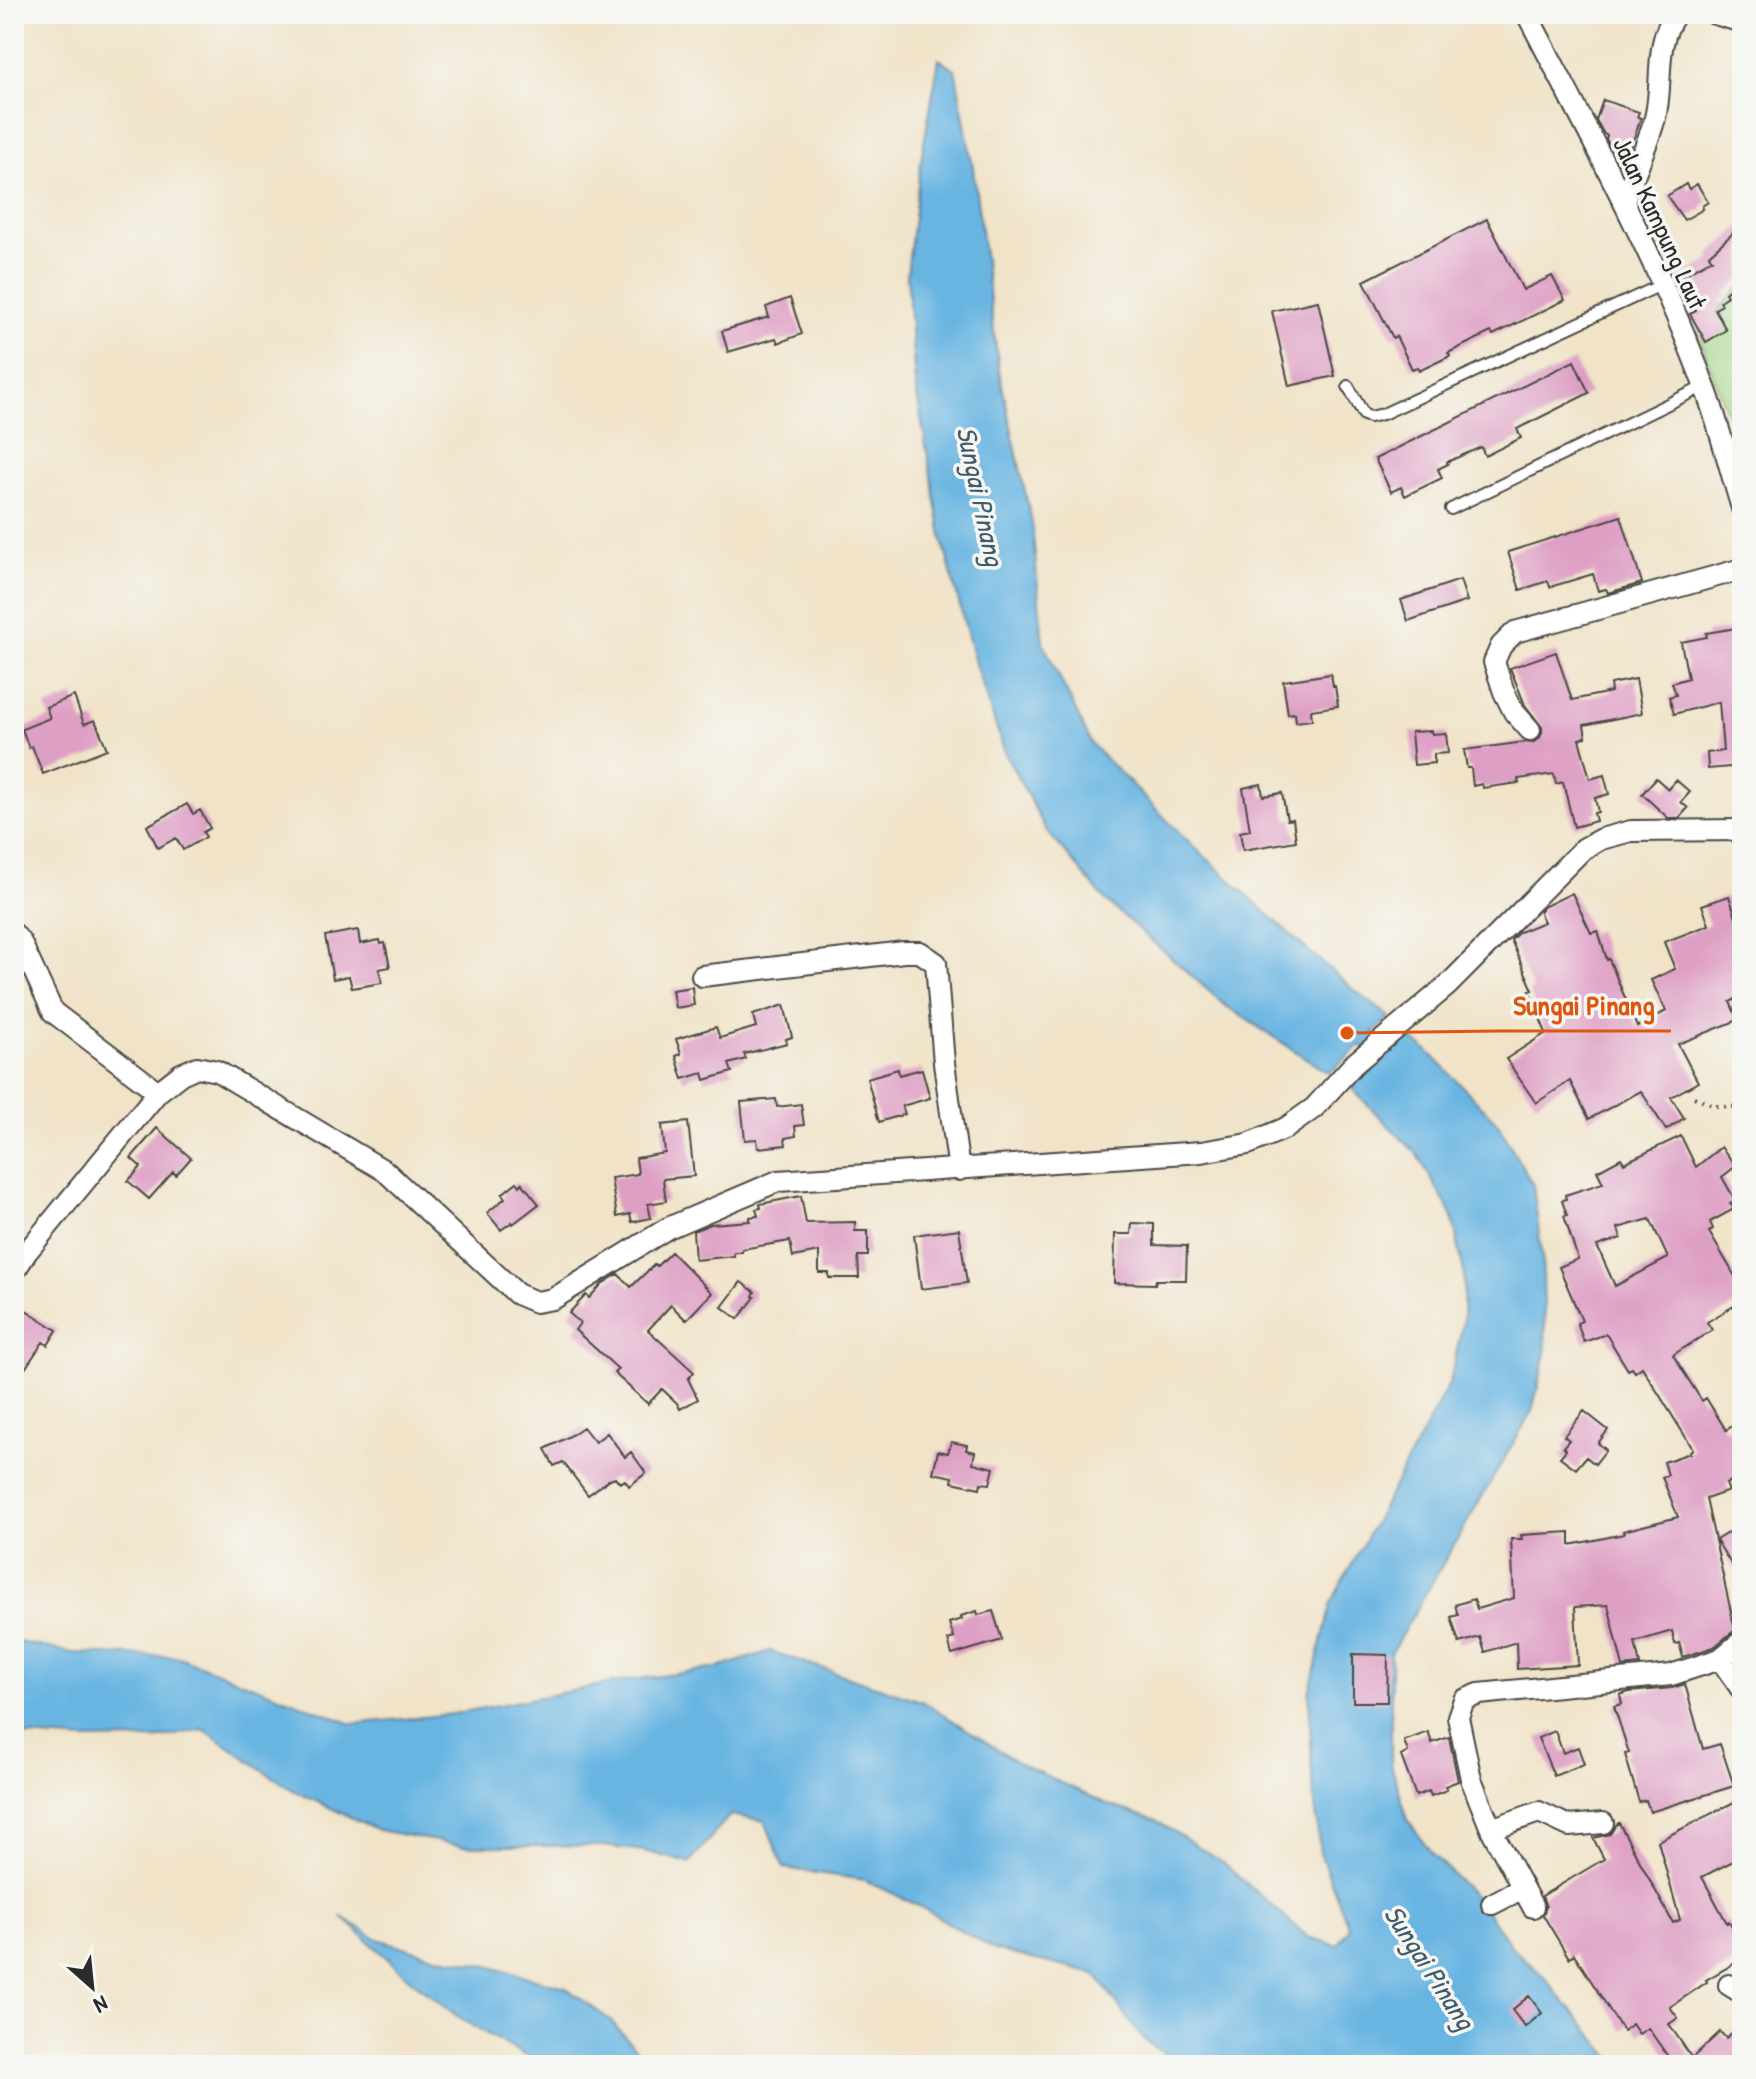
<svg xmlns="http://www.w3.org/2000/svg" width="1756" height="2079" viewBox="0 0 1756 2079" font-family="'Patrick Hand',sans-serif">
  <rect width="100%" height="100%" fill="#f6f6f2"/>
  <filter id="ink" filterUnits="userSpaceOnUse"><feTurbulence type="fractalNoise" baseFrequency=".0125" numOctaves="2"/><feDisplacementMap in="SourceGraphic" scale="16" xChannelSelector="R" yChannelSelector="G"/><feConvolveMatrix kernelMatrix="1 2 1 2 8 2 1 2 1" color-interpolation-filters="sRGB"/></filter>
  <filter id="wash" filterUnits="userSpaceOnUse"><feTurbulence type="fractalNoise" baseFrequency=".006" numOctaves="4" result="noise"/><feDisplacementMap in="SourceGraphic" scale="32" xChannelSelector="R" yChannelSelector="G"/><feGaussianBlur stdDeviation="1.8" result="paint"/><feColorMatrix in="noise" values="0 0 0 0 0 0 0 0 0 0 0 0 0 0 0 0 0 1.4 0 .05"/><feComposite in="paint" operator="in"/></filter>
  <g filter="url(#wash)">
    <rect width="100%" height="100%" fill="#f0e3c8"/>
    <path fill="#9fd485" stroke="#658058" stroke-width="2" d="M1742,285V453L1697,332Z"/>
    <path fill="#69b5e2" stroke="#4a7086" stroke-width="2" d="M939,59L955,69L973,168L999,371L1032,524L1043,643L1092,745L1191,844L1303,946L1353,989L1390,1017L1374,1032L1392,1050L1407,1035L1429,1052L1497,1122L1533,1185L1542,1257L1546,1353L1532,1411L1391,1653V1764L1408,1820L1433,1855L1480,1902L1511,1946L1540,1973L1618,2065H1179L1142,2038L1095,1974L995,1950L919,1906L865,1880L784,1868L765,1821L730,1815L689,1863L644,1851L604,1846H463L378,1830L294,1791L203,1729L155,1739L86,1740L14,1735V1641L73,1653L179,1657L352,1724L453,1714L617,1682L718,1668L770,1651L924,1702L1019,1763L1109,1805L1157,1821L1222,1862L1308,1937L1337,1945L1349,1928L1320,1853L1312,1776L1309,1693L1332,1601L1450,1382L1463,1322L1464,1273L1452,1215L1418,1155L1351,1088L1377,1061L1361,1045L1329,1073L1226,1006L1106,901L1046,830L1005,753L976,667L943,542L915,384L907,274L921,160Z
      M341,1916L378,1939L430,1955L484,1965L565,1987L611,2021L650,2065H542L462,2020L410,1979Z"/>
    <g id="blocks">
      <path fill="#de9fc4" fill-rule="evenodd" d="M1603,100L1639,112L1637,117L1641,118L1622,170L1606,139L1607,136L1604,134L1596,120Z
        M1686,184L1689,189L1697,184L1708,202L1702,206L1703,208L1700,211L1684,220L1667,196Z
        M1487,219L1523,290L1552,276L1565,300L1493,335L1491,332L1448,353L1450,356L1419,371L1417,367L1412,369L1396,336L1393,338L1364,281Z
        M1742,225V278L1725,293L1727,296L1720,301L1722,305L1715,309L1726,330L1706,342L1690,314L1696,311L1678,278L1712,259L1709,255Z
        M790,298L802,334L778,343L776,338L728,352L722,331L769,317L766,307Z
        M1318,301L1335,376L1289,386L1272,311Z
        M1574,361L1589,393L1517,429L1521,438L1485,456L1481,447L1447,462L1448,464L1438,469L1442,478L1405,496L1401,487L1391,492L1375,459Z
        M1621,516L1642,583L1608,593L1606,589L1598,591L1593,574L1550,587L1548,581L1520,590L1508,552Z
        M1460,580L1467,601L1408,621L1401,600Z
        M1742,627V766L1708,769L1707,753L1723,751L1719,702L1674,714L1669,697L1676,695L1672,683L1688,678L1681,642L1707,637L1706,633Z
        M1556,652L1572,700L1611,692L1610,684L1636,679L1642,713L1584,725L1586,737L1579,739L1590,779L1604,775L1609,794L1595,798L1598,812L1594,813L1596,821L1574,827L1563,782L1556,784L1554,774L1518,779L1519,783L1483,788L1482,784L1473,786L1471,768H1467L1464,750L1525,742L1532,743L1539,739L1542,733V727L1525,705L1510,668Z
        M1331,674L1333,686H1335L1338,706L1311,710L1312,720L1296,722L1295,713L1288,714L1283,681Z
        M74,696L84,724L95,720L107,749L43,774L32,746L29,748L22,729L50,718L46,707Z
        M1431,731L1432,734L1446,733L1448,753L1434,754V763L1414,765L1411,732Z
        M1656,778L1668,789L1676,780L1690,792L1681,802L1688,808L1679,818H1668L1642,794Z
        M1261,784L1263,796L1282,793L1287,820L1293,819L1296,841L1243,850L1240,832L1250,830L1243,788Z
        M187,804L193,814L200,810L210,828L203,832L206,837L183,850L176,838L158,848L147,826Z
        M1572,893L1591,933L1598,931L1607,960L1609,959L1637,1027L1666,1011L1651,980L1675,969L1664,942L1709,925L1702,905L1729,896L1742,936V996L1730,1002L1738,1020L1678,1044L1698,1082L1671,1097L1684,1118L1666,1130L1641,1091L1589,1119L1570,1081L1536,1103L1506,1059L1546,1033L1529,991L1533,990L1511,940L1519,932L1544,922L1539,911L1545,906Z
        M358,930L360,944L380,940L381,944L385,943L390,967L379,969L382,983L352,988L349,976L333,979L325,936Z
        M692,987L694,1005L675,1008L672,990Z
        M784,1005L792,1037L786,1039L787,1043L744,1054L746,1059L729,1064L732,1072L705,1080L703,1073L683,1079L676,1056L681,1054L676,1039L716,1027L720,1038L756,1027L753,1015Z
        M898,1069L899,1075L922,1069L930,1098L902,1106L905,1114L879,1122L867,1078Z
        M776,1099L777,1107L801,1104L804,1125L795,1126L796,1136L785,1138L786,1145L758,1148L757,1139L745,1140L741,1102Z
        M688,1122L694,1176L663,1179L666,1201L648,1204L651,1218L632,1222L630,1214L617,1217L611,1178L638,1174L636,1158L665,1153L662,1125Z
        M157,1128L191,1158L176,1175L173,1172L149,1199L128,1181L141,1167L131,1158Z
        M1681,1136L1696,1167L1721,1147L1736,1166L1722,1177L1735,1200L1730,1203L1734,1209L1710,1222L1713,1229L1709,1232L1742,1288V1301L1707,1322L1712,1330L1673,1355L1702,1401L1706,1398L1726,1430L1742,1420V1474L1726,1484L1729,1491L1706,1499L1735,1630L1714,1647L1683,1657L1679,1643L1675,1644L1672,1631L1635,1642L1640,1665L1623,1667L1608,1605L1575,1607L1578,1665L1517,1669L1516,1642L1485,1652L1480,1637L1459,1643L1451,1617L1458,1615L1455,1605L1474,1599L1477,1609L1514,1598L1511,1539H1522L1521,1535L1570,1532V1545L1624,1534L1623,1531L1678,1517L1662,1477L1668,1475L1664,1462L1690,1453V1451L1693,1449L1642,1367L1635,1372L1632,1368L1628,1370L1606,1334L1584,1342L1577,1323L1582,1321L1559,1267L1578,1259L1564,1216L1567,1215L1562,1201L1566,1199L1565,1195L1603,1183L1597,1171L1621,1158L1624,1163ZM1650,1219L1668,1258L1615,1286L1597,1246L1621,1238L1618,1228Z
        M517,1182L520,1186L522,1183L539,1204L513,1224L512,1222L501,1230L487,1213L505,1198L502,1194Z
        M801,1196L806,1223L855,1222V1231H868V1256H858L859,1278H829V1273H819V1252L793,1257L790,1241L742,1249V1252H734V1256L695,1260L693,1231L711,1224L750,1221V1217L758,1216L756,1209L761,1208L760,1204Z
        M1132,1223L1154,1224V1245L1187,1246L1186,1280H1156L1155,1284L1114,1283L1115,1234H1131Z
        M959,1229L967,1283L921,1289L914,1235Z
        M671,1252L712,1293L686,1320L671,1305L648,1330L694,1372L688,1379L698,1399L680,1409L677,1403L662,1389L648,1404L614,1373L618,1369L575,1330L580,1323L569,1313L586,1295L589,1298L602,1284L618,1274L631,1287L655,1264L657,1266Z
        M741,1282L755,1292L753,1296L755,1297L738,1319L722,1307Z
        M26,1310L57,1330L48,1345L43,1342L14,1385V1328Z
        M1584,1411L1608,1430L1598,1443L1606,1450L1595,1464L1586,1457L1576,1469L1560,1457L1566,1450L1563,1447L1569,1440L1564,1436Z
        M583,1427L595,1442L607,1433L625,1457L631,1452L646,1473L629,1486L625,1480L620,1483L615,1477L610,1479L588,1495L563,1462L554,1466L545,1449L570,1436Z
        M951,1442L967,1445L966,1450L975,1452L973,1463L994,1468L990,1484L981,1483L980,1488L952,1482L953,1477L933,1473L938,1451L948,1453Z
        M1742,1524V1581L1716,1540Z
        M977,1611L978,1615L993,1611L1002,1640L952,1655L948,1640L954,1638L949,1623L962,1619L961,1616Z
        M1353,1654L1388,1655L1387,1702H1353Z
        M1685,1684L1703,1749L1720,1744L1734,1786L1650,1812L1646,1800L1639,1802L1625,1754L1629,1753L1614,1706L1622,1704L1620,1695L1629,1692L1672,1688Z
        M1555,1731L1563,1753L1578,1747L1584,1764L1554,1776L1538,1738Z
        M1428,1732L1432,1743L1449,1737L1458,1781L1445,1786L1447,1790L1431,1796L1429,1791L1416,1796L1401,1756L1408,1752L1404,1741Z
        M1742,1798V1846L1733,1851L1737,1859L1702,1877L1727,1923L1729,1921L1742,1943V1959L1706,1980L1707,1982L1670,2007L1678,2018L1669,2024L1692,2058L1720,2032L1726,2038L1742,2024V2065H1674L1648,2028L1639,2034L1632,2024L1623,2031L1574,1954L1569,1958L1543,1915L1546,1907L1542,1896L1604,1859L1593,1838L1610,1834L1616,1825L1619,1823L1673,1923L1680,1920L1658,1841Z
        M1529,1996L1542,2013L1525,2027L1512,2010Z"/>
    </g>
  </g>
  <g filter="url(#ink)">
    <use href="#blocks" fill-opacity="0" stroke="#494743" stroke-width="2"/>
    <g fill="none" stroke-linecap="round" stroke-linejoin="round">
      <g stroke="#494743" stroke-width="14">
        <path id="lane" d="M1348,386L1364,415L1370,417L1383,414L1663,284
          M1451,509L1705,386"/>
      </g>
      <g stroke="#494743" stroke-width="24">
        <path id="street" d="M1527,14C1590,136 1656,256 1704,385C1719,424 1729,467 1742,508
          M1715,14L1742,22
          M1624,201C1634,174 1647,146 1655,118C1664,84 1653,43 1676,14
          M1530,730L1514,712L1504,692L1494,662L1501,646L1515,632L1742,569
          M14,934L21,943L53,1012L158,1092
          M702,976L904,952H920L936,963L944,1063L959,1170
          M14,1272L26,1253L158,1092L181,1074L197,1067L217,1071L385,1171L517,1294L536,1302L553,1299L668,1228L778,1181L1201,1152L1248,1144L1286,1128L1314,1108L1354,1064L1448,985L1583,849L1601,839L1631,831L1742,830
          M1720,1659L1742,1690
          M1603,1823L1569,1826L1539,1812L1491,1829L1471,1779L1458,1717L1464,1700L1479,1694L1671,1675L1720,1659L1742,1641
          M1491,1829L1533,1907
          M1492,1904L1523,1888
          M1729,1985L1742,1993"/>
      </g>
      <path stroke="#494743" stroke-width="4" stroke-dasharray="2 6" stroke-linecap="butt" d="M1694,1097L1715,1106L1742,1107
        M1739,1140L1742,1134"/>
      <use href="#lane" stroke="#fff" stroke-width="10"/>
      <use href="#street" stroke="#fff" stroke-width="20"/>
    </g>
  </g>
  <g text-anchor="middle" stroke-width="7" stroke-linejoin="round" paint-order="stroke">
    <g font-size="26" fill="#2b2b2b" stroke="#f6f6f2">
      <text transform="translate(1660 223) rotate(65)" y="9">Jalan Kampung Laut</text>
    </g>
    <g font-size="28" font-style="italic" fill="#415b6b" stroke="#f6f6f2">
      <text transform="translate(981 496) rotate(78)" y="10">Sungai Pinang</text>
      <text transform="translate(1430 1967) rotate(57)" y="10">Sungai Pinang</text>
    </g>
  </g>
  <path fill="none" stroke="#df570e" stroke-width="3" d="M1347 1033L1498 1031H1671"/>
  <circle fill="#df570e" stroke="#f6f6f2" stroke-width="3" cx="1347" cy="1033" r="8"/>
  <g font-size="28" text-anchor="middle" font-weight="bold" fill="#df570e" stroke="#f6f6f2" stroke-width="7" stroke-linejoin="round" paint-order="stroke">
    <text x="1584" y="1015">Sungai Pinang</text>
  </g>
  <rect width="1756" height="2079" fill="none" stroke="#f6f6f2" stroke-width="48"/>
  <g transform="translate(92 1987) rotate(153)" stroke="#f6f6f2" stroke-width="6" paint-order="stroke">
  <path d="M0-6L14 30L0 20L-14 30Z" fill="#2b2b2b"/>
  <text y="-12" font-size="22" font-weight="bold" text-anchor="middle" fill="#2b2b2b">N</text>
  </g>
</svg>
